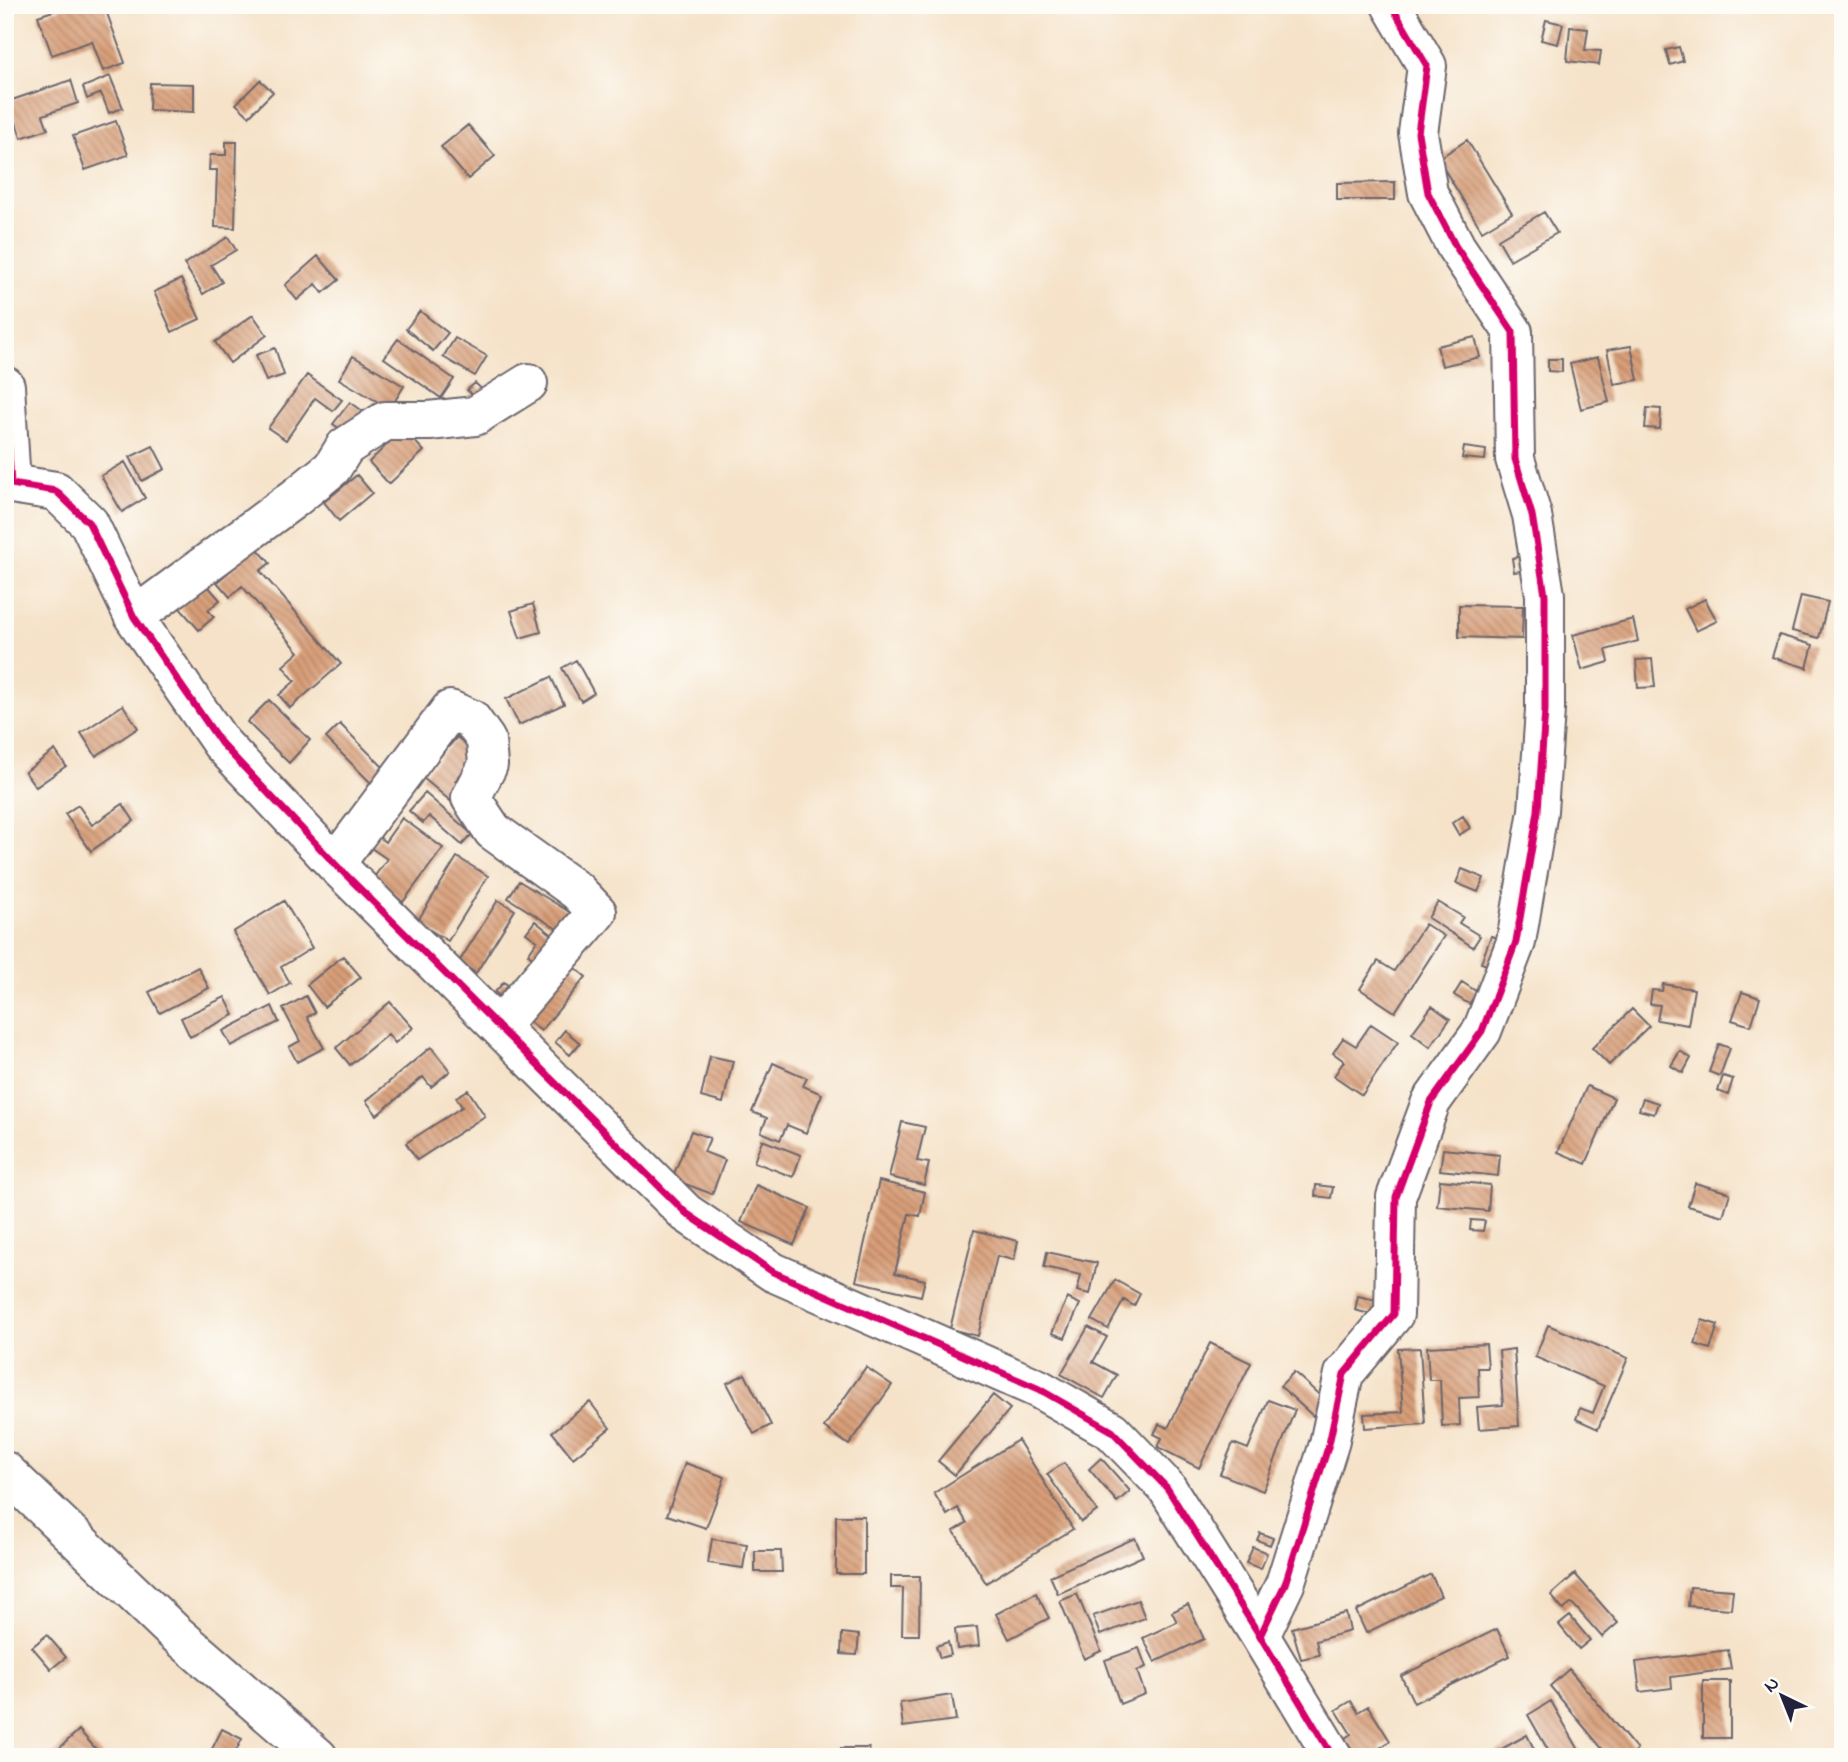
<svg xmlns="http://www.w3.org/2000/svg" width="1848" height="1762" viewBox="0 0 1848 1762" font-family="'Indie Flower',sans-serif">
  <defs>
    <pattern id="building-back-hatch" width="6" height="6" patternUnits="userSpaceOnUse" patternTransform="scale(1.75)"><rect width="6" height="6" fill="#d89e78"/><path d="M-1 5l2 2M0 0l6 6M5-1l2 2" fill="none" stroke="#af8064"/></pattern>
  </defs>
  <rect width="100%" height="100%" fill="#fdfcf7"/>
  <filter id="ink" filterUnits="userSpaceOnUse"><feTurbulence type="fractalNoise" baseFrequency=".0143" numOctaves="2"/><feDisplacementMap in="SourceGraphic" scale="14" xChannelSelector="R" yChannelSelector="G"/><feConvolveMatrix kernelMatrix="1 2 1 2 8 2 1 2 1" color-interpolation-filters="sRGB"/></filter>
  <filter id="wash" filterUnits="userSpaceOnUse"><feTurbulence type="fractalNoise" baseFrequency=".00686" numOctaves="4" result="noise"/><feDisplacementMap in="SourceGraphic" scale="28" xChannelSelector="R" yChannelSelector="G"/><feGaussianBlur stdDeviation="1.57" result="paint"/><feColorMatrix in="noise" values="0 0 0 0 0 0 0 0 0 0 0 0 0 0 0 0 0 1.4 0 .05"/><feComposite in="paint" operator="in"/></filter>
  <g filter="url(#wash)">
    <rect width="100%" height="100%" fill="#f5e2c8"/>
    <g id="blocks">
      <path fill="url(#building-back-hatch)" d="M71,5H104L125,63L103,71L92,41L52,55L38,16Z
        M1546,20L1563,24L1558,44L1541,40Z
        M1570,27L1588,29L1585,50L1601,51L1599,65L1567,61Z
        M1679,47L1683,61L1670,65L1666,50Z
        M110,76L123,108L109,113L101,93L87,99L83,87Z
        M71,80L78,103L43,115L48,129L21,138L9,101Z
        M260,80L273,92L249,116L236,104Z
        M150,83L194,84V112L149,110Z
        M116,121L128,155L85,170L73,136Z
        M468,125L495,156L468,179L441,147Z
        M1467,140L1512,213L1482,231L1438,159Z
        M226,142H237L235,228L215,227L217,170H209L210,155H226Z
        M1395,182V200H1337V183Z
        M1544,212L1557,233L1510,260L1498,239Z
        M228,237L236,250L211,265L222,282L203,294L184,264Z
        M318,256L339,280L323,293L316,284L297,300L285,285Z
        M181,279L200,319L172,332L154,292Z
        M420,311L448,333L433,351L406,329Z
        M253,315L267,335L230,363L215,342Z
        M1475,337L1480,357L1442,366L1437,346Z
        M455,338L487,356L475,376L443,357Z
        M398,339L454,379L441,398L384,358Z
        M1631,346L1638,380L1614,384L1607,350Z
        M275,348L284,375L266,381L256,355Z
        M353,356L404,386L390,409L339,379Z
        M1598,357L1609,402L1581,409L1570,364Z
        M1548,359H1562V372L1548,371Z
        M307,375L342,400L333,411L315,398L286,440L268,428Z
        M475,383L488,395L481,403L467,390Z
        M350,402L364,412L347,434L333,424Z
        M1647,408L1661,409L1660,429L1645,428Z
        M403,429L424,451L389,484L369,462Z
        M153,446L165,469L142,481L130,457Z
        M1464,447L1486,450L1485,460L1462,458Z
        M125,462L145,498L122,512L101,476Z
        M357,475L372,493L339,521L324,502Z
        M257,548L270,563L260,571L341,664L290,708L279,695L295,681L283,666L299,652L242,586L230,597L217,582Z
        M1523,556L1526,570L1514,572L1512,558Z
        M207,585L220,600L208,610L214,617L199,630L180,608Z
        M1801,596L1828,602L1819,638L1792,631Z
        M1705,599L1717,621L1696,631L1685,609Z
        M533,604L541,632L520,638L511,611Z
        M1459,605L1523,606L1522,639L1459,637Z
        M1633,619L1638,641L1606,650L1609,662L1582,670L1573,635Z
        M1779,635L1813,645L1807,668L1772,657Z
        M1652,659L1655,687L1638,688L1636,660Z
        M576,660L594,693L581,701L562,668Z
        M551,677L564,704L519,725L506,699Z
        M269,700L310,740L289,763L247,722Z
        M123,705L138,728L96,756L81,733Z
        M340,724L388,772L374,786L326,738Z
        M457,737L478,755L455,781L466,790L454,804L422,777Z
        M55,750L66,766L36,787L25,772Z
        M425,793L472,834L462,845L429,816L423,823L409,811Z
        M123,804L134,821L91,851L65,814L78,805L92,825Z
        M1463,816L1470,828L1459,835L1452,823Z
        M402,818L443,848L403,902L372,880L387,859L371,848L379,837L385,842Z
        M457,857L488,876L448,941L417,922Z
        M1462,869L1484,878L1478,892L1456,883Z
        M519,881L576,916L565,934L508,898Z
        M498,900L515,910L476,973L459,962Z
        M284,901L312,948L281,967L290,983L270,995L233,932Z
        M1438,902L1463,917L1459,923L1480,936L1473,947L1428,918Z
        M535,921L555,937L537,960L528,954L537,941L526,933Z
        M1425,924L1444,936L1395,1012L1360,989L1378,961L1394,971Z
        M1491,936L1502,939L1492,967L1481,963Z
        M343,956L361,977L324,1007L307,985Z
        M568,962L586,977L541,1031L523,1017Z
        M198,967L209,988L160,1013L149,992Z
        M504,982L515,992L506,1002L495,992Z
        M1462,982L1477,992L1469,1004L1454,995Z
        M1663,984L1694,989L1688,1025L1657,1020L1660,1005L1650,1004L1652,990L1662,991Z
        M1742,992L1760,998L1751,1026L1732,1020Z
        M306,996L315,1013L307,1017L324,1048L297,1062L289,1047L300,1041L283,1009Z
        M225,997L234,1015L190,1037L181,1018Z
        M390,1002L413,1028L395,1043L388,1034L350,1065L336,1048Z
        M272,1006L279,1022L231,1046L223,1031Z
        M1432,1006L1450,1019L1430,1047L1412,1033Z
        M1632,1009L1649,1026L1609,1065L1592,1048Z
        M1371,1024L1398,1042L1362,1095L1334,1076L1344,1061L1333,1053L1343,1038L1356,1046Z
        M565,1030L580,1043L570,1055L555,1042Z
        M1719,1044L1730,1048L1720,1076L1709,1072Z
        M431,1047L450,1071L431,1087L423,1077L377,1115L366,1101Z
        M1680,1051L1691,1058L1683,1073L1671,1066Z
        M710,1056L733,1061L723,1103L701,1097Z
        M773,1063L807,1078L803,1086L822,1094L806,1133L787,1125L780,1140L761,1132L767,1118L752,1112Z
        M1723,1076L1733,1079L1728,1095L1718,1091Z
        M1587,1086L1614,1098L1586,1164L1558,1152Z
        M468,1090L485,1116L417,1160L406,1143L462,1107L456,1097Z
        M1643,1098L1658,1103L1654,1114L1639,1110Z
        M902,1122L925,1127L917,1161L929,1163L924,1185L889,1177Z
        M691,1131L710,1138L704,1152L725,1160L712,1194L672,1179Z
        M762,1140L801,1155L793,1177L754,1162Z
        M1443,1149L1500,1155L1498,1176L1440,1170Z
        M1440,1180L1490,1185L1488,1211L1437,1206Z
        M879,1181L925,1192L920,1216L909,1214L895,1273L925,1280L921,1296L856,1281Z
        M1695,1183L1730,1193L1723,1216L1688,1206Z
        M756,1185L810,1208L794,1245L741,1222Z
        M1316,1185L1333,1187L1331,1198L1315,1196Z
        M1471,1220L1485,1221L1483,1231L1470,1230Z
        M974,1230L1018,1241L1014,1260L997,1256L978,1336L950,1329Z
        M1047,1252L1097,1263L1090,1294L1077,1291L1081,1275L1044,1267Z
        M1115,1280L1140,1294L1134,1306L1124,1300L1108,1329L1092,1320Z
        M1358,1296L1384,1302L1380,1317L1355,1310Z
        M1067,1298L1080,1304L1065,1338L1052,1333Z
        M1702,1320L1718,1325L1710,1349L1695,1344Z
        M1548,1325L1628,1358L1598,1429L1576,1419L1580,1408L1593,1413L1604,1386L1535,1357Z
        M1088,1327L1107,1337L1093,1362L1117,1375L1104,1398L1061,1374Z
        M1210,1343L1251,1363L1199,1468L1158,1447L1162,1438L1154,1434L1159,1424L1168,1428Z
        M1486,1344L1488,1368H1478L1479,1397L1459,1398L1460,1425L1442,1426L1440,1380H1429L1427,1347Z
        M1420,1348L1425,1424L1365,1428L1364,1414L1403,1412L1398,1349Z
        M1514,1349L1519,1426L1479,1429L1477,1407L1503,1405L1499,1351Z
        M866,1367L892,1385L849,1445L824,1427Z
        M1294,1372L1326,1401L1313,1416L1280,1386Z
        M745,1374L771,1425L754,1434L727,1383Z
        M993,1395L1010,1409L955,1475L938,1461Z
        M1268,1400L1295,1410L1263,1491L1220,1474L1233,1443L1248,1449Z
        M590,1402L610,1428L573,1458L552,1432Z
        M1018,1440L1073,1529L986,1583L954,1531L967,1523L958,1508L947,1515L934,1493Z
        M1101,1458L1130,1491L1117,1502L1089,1469Z
        M685,1463L725,1477L706,1528L667,1515Z
        M1064,1463L1097,1511L1081,1522L1047,1474Z
        M836,1516H864V1574H836Z
        M1260,1533L1273,1538L1270,1545L1257,1540Z
        M1135,1538L1143,1556L1058,1594L1050,1576Z
        M712,1539L747,1544L743,1568L708,1563Z
        M1253,1547L1267,1553L1261,1569L1246,1563Z
        M755,1551H781L782,1572H755Z
        M1431,1574L1441,1596L1366,1633L1356,1611Z
        M1575,1574L1618,1623L1602,1637L1572,1603L1563,1610L1551,1595Z
        M891,1576H920L919,1635H902L903,1588H891Z
        M1690,1587L1733,1590L1731,1609L1688,1606Z
        M1036,1593L1049,1618L1009,1639L996,1614Z
        M1077,1594L1101,1651L1084,1659L1060,1601Z
        M1138,1600L1145,1618L1100,1635L1093,1616Z
        M1188,1604L1204,1639L1155,1662L1143,1638L1177,1622L1172,1612Z
        M1346,1613L1350,1631L1316,1641L1319,1655L1301,1659L1292,1628Z
        M1570,1616L1590,1640L1579,1649L1559,1625Z
        M977,1627L979,1646L957,1649L955,1629Z
        M1497,1629L1510,1656L1414,1703L1401,1676Z
        M842,1633L859,1635L857,1655L841,1654Z
        M47,1635L66,1657L51,1669L32,1647Z
        M948,1642L951,1655L940,1658L936,1646Z
        M1139,1648L1146,1667L1137,1671L1145,1694L1120,1704L1105,1660Z
        M1728,1650L1731,1669L1671,1677L1672,1688L1640,1692L1636,1662Z
        M1569,1669L1637,1750L1629,1757H1609L1550,1686Z
        M1703,1681H1730V1738H1703Z
        M952,1695L956,1720L903,1727L900,1703Z
        M1351,1701L1358,1712L1368,1706L1390,1741L1380,1748L1385,1757H1357L1345,1738L1351,1734L1336,1710Z
        M1551,1701L1583,1757H1552L1528,1715Z
        M222,1729L242,1739L233,1757H208Z
        M79,1730L103,1757H50Z
        M1527,1735L1537,1755L1534,1757H1487Z
        M841,1748H869V1757H841Z"/>
    </g>
  </g>
  <g filter="url(#ink)">
    <use href="#blocks" fill-opacity="0" stroke="#6c656c" stroke-width="2"/>
    <g fill="none" stroke-linecap="round" stroke-linejoin="round">
      <g stroke="#6c656c" stroke-width="42">
        <path id="minor" d="M5,386L11,484L56,491L89,523L134,617L221,743L335,864L686,1213L773,1272L1039,1389L1112,1431L1167,1488L1260,1636L1333,1757
          M134,617L295,498L332,468L345,447L385,421H429L475,416L528,383
          M335,864L450,710L471,719L486,740L488,765L471,798L493,831L577,891L597,912L499,1027
          M5,1471L174,1632L318,1757
          M1260,1636L1285,1584L1329,1444L1344,1374L1394,1314L1396,1197L1431,1102L1482,1031L1516,942L1538,811L1545,710V595L1532,515L1515,459L1513,332L1456,247L1428,193L1418,133L1427,66L1391,5"/>
      </g>
      <use href="#minor" stroke="#fff" stroke-width="38"/>
      <g stroke="#fdfcf7" stroke-width="11">
        <path id="cycleway" d="M5,386L11,484L56,491L89,523L134,617L221,743L335,864L686,1213L773,1272L1039,1389L1112,1431L1167,1488L1260,1636L1333,1757
          M1260,1636L1285,1584L1329,1444L1344,1374L1394,1314L1396,1197L1431,1102L1482,1031L1516,942L1538,811L1545,710V595L1532,515L1515,459L1513,332L1456,247L1428,193L1418,133L1427,66L1391,5"/>
      </g>
      <use href="#cycleway" stroke="#d6006c" stroke-width="7"/>
    </g>
  </g>
  <rect width="1848" height="1762" fill="none" stroke="#fdfcf7" stroke-width="28"/>
  <g transform="translate(1782 1696) rotate(317)" stroke="#fdfcf7" stroke-width="5" paint-order="stroke">
  <path d="M0-5L12 26L0 18L-12 26Z" fill="#22223b"/>
  <text y="-10" font-size="19" font-weight="bold" text-anchor="middle" fill="#22223b">N</text>
  </g>
</svg>
